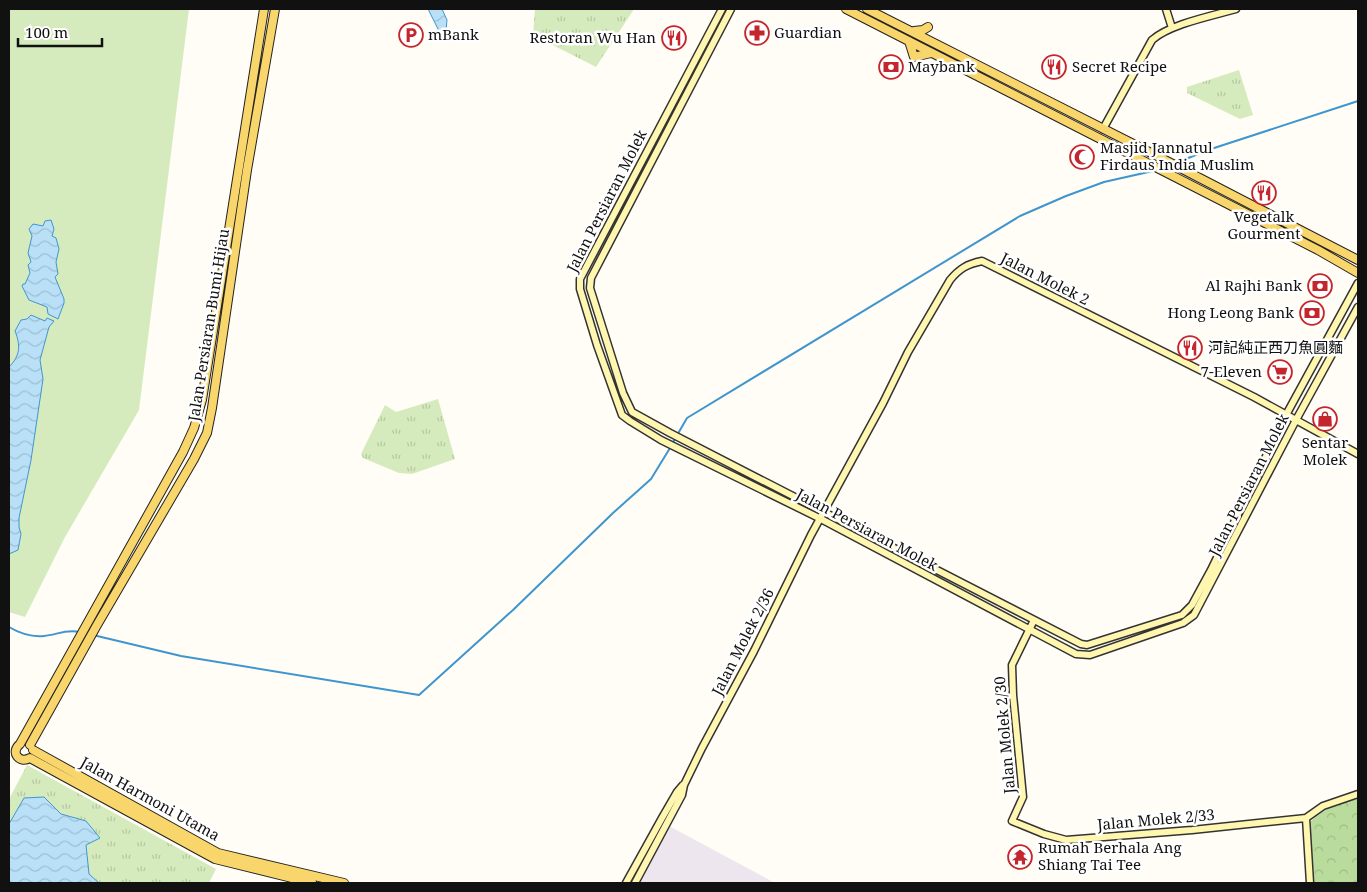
<svg xmlns="http://www.w3.org/2000/svg" width="1367" height="892" viewBox="0 0 1367 892" font-family="'Noto Serif','Noto Sans SC',serif">
  <defs>
    <pattern id="forest-crowns" width="20" height="18" patternUnits="userSpaceOnUse" patternTransform="scale(1.25)"><rect width="20" height="18" fill="#b9dc9c"/><path d="M2 6a3 3 0 1 1 6 0M12 15a3 3 0 1 1 6 0" fill="none" stroke="#9ebc85"/></pattern>
    <pattern id="park-tufts" width="24" height="20" patternUnits="userSpaceOnUse" patternTransform="scale(1.25)"><rect width="24" height="20" fill="#d5ebbd"/><path d="M3 7l-1-3M5 7V3M7 7l1-3M15 17l-1-3M17 17v-4M19 17l1-3" fill="none" stroke="#b6c8a1"/></pattern>
    <pattern id="water-waves" width="16" height="10" patternUnits="userSpaceOnUse" patternTransform="scale(1.25)"><rect width="16" height="10" fill="#b9e0f7"/><path d="M0 5q4-4 8 0t8 0" fill="none" stroke="#9ebfd3"/></pattern>
  </defs>
  <rect width="100%" height="100%" fill="#fffdf5"/>
  <path fill="#eee6ef" d="M669,826L775,883H639Z"/>
  <path fill="#d5ebbd" d="M9,9H189L139,410L65,537L25,617L9,612Z"/>
  <path fill="url(#forest-crowns)" d="M1358,797V883H1312L1309,823C1323,809 1339,802 1358,797Z"/>
  <path fill="url(#park-tufts)" d="M535,9H634L596,67L533,35Z
    M1239,70L1253,115L1240,119L1187,93V87Z
    M438,399L455,459L412,474L399,473L363,458L361,454L385,405L396,412Z
    M27,765L216,869L209,883H9V799Z"/>
  <path fill="url(#water-waves)" stroke="#3f96cf" d="M428,9H442L447,20L446,30L440,33Z
    M51,220L54,229L52,236L56,238L59,249L56,262L58,274L55,277L64,299V303L58,319L48,314L47,307L29,300L22,286L23,284H25L30,273L28,265L31,262L28,253L32,236L29,229L33,224L43,226L45,221Z
    M31,315L45,321L47,318L54,321L49,327L40,360L43,379L31,460L19,518V527L21,534L18,550L9,554V367C20,356 21,346 15,331L21,320L27,319Z
    M44,797L61,814L86,821L100,838L86,845L89,874L99,883H9V824L24,798Z"/>
  <g fill="none" stroke-linecap="round" stroke-linejoin="round">
    <path stroke="#3f96cf" stroke-width="2" d="M1181,161L1208,150L1358,101
      M672,444L687,418L1020,216L1066,196L1104,182L1153,171
      M9,627C19,633 32,637 44,636C56,635 66,629 79,632
      M93,635L181,656L419,695L513,610L613,513L651,479L670,448"/>
    <g stroke="#333" stroke-width="9">
      <path id="secondary" d="M722,9L580,279V289L597,345L622,415L630,421L661,440L821,519L1076,654L1090,655L1183,623L1194,615L1296,420L1358,307
        M731,9L591,278L590,288L623,393L632,412L670,433L1081,644L1087,645L1182,615L1192,605L1211,570L1286,415L1358,283
        M1166,9L1172,28
        M1103,129L1152,40C1170,24 1212,16 1236,9
        M1034,620L1012,665L1013,695L1023,797L1012,821L1044,834L1066,840L1192,830L1306,818
        M1306,818L1310,883
        M1306,818L1323,806L1358,794
        M626,883L662,818L677,792L683,785
        M635,883L682,795L684,785L702,748L754,651L811,535L883,403L908,352L950,280C959,269 967,264 982,261L1254,397L1358,454"/>
    </g>
    <g stroke="#222" stroke-width="10">
      <path id="primary" d="M264,9L202,400L194,428L183,452L20,744C10,752 19,764 30,758L215,859L312,883
        M846,9L1318,250L1358,273
        M867,9L1165,160L1358,260
        M914,31L923,30L928,27
        M909,41L914,57L931,53
        M30,745L97,625L194,459L207,433L212,408L247,170L275,9
        M33,750L218,853L344,883"/>
    </g>
    <use href="#secondary" stroke="#fff6b0" stroke-width="6"/>
    <use href="#primary" stroke="#f9d66b" stroke-width="8"/>
  </g>
  <defs>
    <g id="pharmacy-ring" transform="scale(1.25)"><circle r="9.5" fill="#fff" stroke="#c4262e" stroke-width="1.5"/><path d="M-2-6h4v4h4v4h-4v4h-4v-4h-4v-4h4Z" fill="#c4262e"/></g>
    <g id="parking-ring" transform="scale(1.25)"><circle r="9.5" fill="#fff" stroke="#c4262e" stroke-width="1.5"/><path d="M-3.5-5.5H1a3.5 3.5 0 0 1 0 7H-1V5.5H-3.5ZM-1-3.4V-.6H.8a1.4 1.4 0 0 0 0-2.8Z" fill="#c4262e"/></g>
    <g id="restaurant-ring" transform="scale(1.25)"><circle r="9.5" fill="#fff" stroke="#c4262e" stroke-width="1.5"/><path d="M-5-6h1v4h1v-4h1v4h1v-4h1v5L-1.5 .5V6h-2V.5L-5-1ZM5-6V6H3V1.5H1.5Q1.5-4 5-6Z" fill="#c4262e"/></g>
    <g id="bank-ring" transform="scale(1.25)"><circle r="9.5" fill="#fff" stroke="#c4262e" stroke-width="1.5"/><path d="M-6-4H6V4H-6ZM0-2.3a2.3 2.3 0 1 0 0 4.6a2.3 2.3 0 1 0 0-4.6Z" fill="#c4262e"/></g>
    <g id="mosque-ring" transform="scale(1.25)"><circle r="9.5" fill="#fff" stroke="#c4262e" stroke-width="1.5"/><path d="M3.5-4.9A6 6 0 1 0 3.5 4.9A5 5 0 1 1 3.5-4.9Z" fill="#c4262e"/></g>
    <g id="supermarket-ring" transform="scale(1.25)"><circle r="9.5" fill="#fff" stroke="#c4262e" stroke-width="1.5"/><path d="M-6-5.5h2.5l.6 2H6L4.5 2H-2.5L-4.4-4H-6ZM-1.5 3.2a1.3 1.3 0 1 0 .1 0ZM3 3.2a1.3 1.3 0 1 0 .1 0Z" fill="#c4262e"/></g>
    <g id="shop-ring" transform="scale(1.25)"><circle r="9.5" fill="#fff" stroke="#c4262e" stroke-width="1.5"/><path d="M-5-2.5h2.3a2.7 3.5 0 0 1 5.4 0H5L5.5 6h-11ZM-1.5-2.5h3a1.5 2.3 0 0 0-3 0Z" fill="#c4262e"/></g>
    <g id="temple-ring" transform="scale(1.25)"><circle r="9.5" fill="#fff" stroke="#c4262e" stroke-width="1.5"/><path d="M0-6L5-2H3V0L6.5 2.5H4V6H1.5V3h-3V6H-4V2.5H-6.5L-3 0V-2H-5Z" fill="#c4262e"/></g>
  </defs>
  <g fill-rule="evenodd">
    <use href="#pharmacy-ring" x="757" y="33"/>
    <use href="#parking-ring" x="411" y="35"/>
    <use href="#restaurant-ring" x="674" y="38"/>
    <use href="#bank-ring" x="891" y="67"/>
    <use href="#restaurant-ring" x="1054" y="67"/>
    <use href="#mosque-ring" x="1082" y="157"/>
    <use href="#restaurant-ring" x="1264" y="193"/>
    <use href="#bank-ring" x="1320" y="286"/>
    <use href="#bank-ring" x="1312" y="313"/>
    <use href="#restaurant-ring" x="1190" y="348"/>
    <use href="#supermarket-ring" x="1280" y="372"/>
    <use href="#shop-ring" x="1325" y="419"/>
    <use href="#temple-ring" x="1020" y="857"/>
  </g>
  <g text-anchor="middle" stroke-width="5" stroke-linejoin="round" paint-order="stroke">
    <g font-size="15" fill="#111" stroke="#fff" text-anchor="start">
      <text x="774" y="38">Guardian</text>
      <text x="428" y="40">mBank</text>
      <text x="656" y="43" text-anchor="end">Restoran Wu Han</text>
      <text x="908" y="72">Maybank</text>
      <text x="1072" y="72">Secret Recipe</text>
      <text x="1100" y="153">Masjid Jannatul<tspan x="1100" dy="17">Firdaus India Muslim</tspan></text>
      <text x="1264" y="222" text-anchor="middle">Vegetalk<tspan x="1264" dy="17">Gourment</tspan></text>
      <text x="1302" y="291" text-anchor="end">Al Rajhi Bank</text>
      <text x="1294" y="318" text-anchor="end">Hong Leong Bank</text>
      <text x="1208" y="353">河記純正西刀魚圓麵</text>
      <text x="1262" y="377" text-anchor="end">7-Eleven</text>
      <text x="1325" y="448" text-anchor="middle">Sentar<tspan x="1325" dy="17">Molek</tspan></text>
      <text x="1038" y="853">Rumah Berhala Ang<tspan x="1038" dy="17">Shiang Tai Tee</tspan></text>
    </g>
    <g font-size="15" fill="#111" stroke="#fff">
      <text transform="translate(607 201) rotate(-63)" y="5">Jalan Persiaran Molek</text>
      <text transform="translate(1045 279) rotate(27)" y="5">Jalan Molek 2</text>
      <text transform="translate(209 325) rotate(-81)" y="5">Jalan Persiaran Bumi Hijau</text>
      <text transform="translate(1249 485) rotate(-63)" y="5">Jalan Persiaran Molek</text>
      <text transform="translate(867 530) rotate(28)" y="5">Jalan Persiaran Molek</text>
      <text transform="translate(743 642) rotate(-63)" y="5">Jalan Molek 2/36</text>
      <text transform="translate(1005 735) rotate(-95)" y="5">Jalan Molek 2/30</text>
      <text transform="translate(150 799) rotate(29)" y="5">Jalan Harmoni Utama</text>
      <text transform="translate(1156 820) rotate(-5)" y="5">Jalan Molek 2/33</text>
    </g>
  </g>
  <rect width="1367" height="892" fill="none" stroke="#111111" stroke-width="20"/>
  <path d="M18 38v8h84v-8" fill="none" stroke="#111111" stroke-width="2.5"/>
  <text x="25" y="38" font-size="15" fill="#111111" stroke="#ffffff" stroke-width="4" paint-order="stroke">100 m</text>
</svg>
